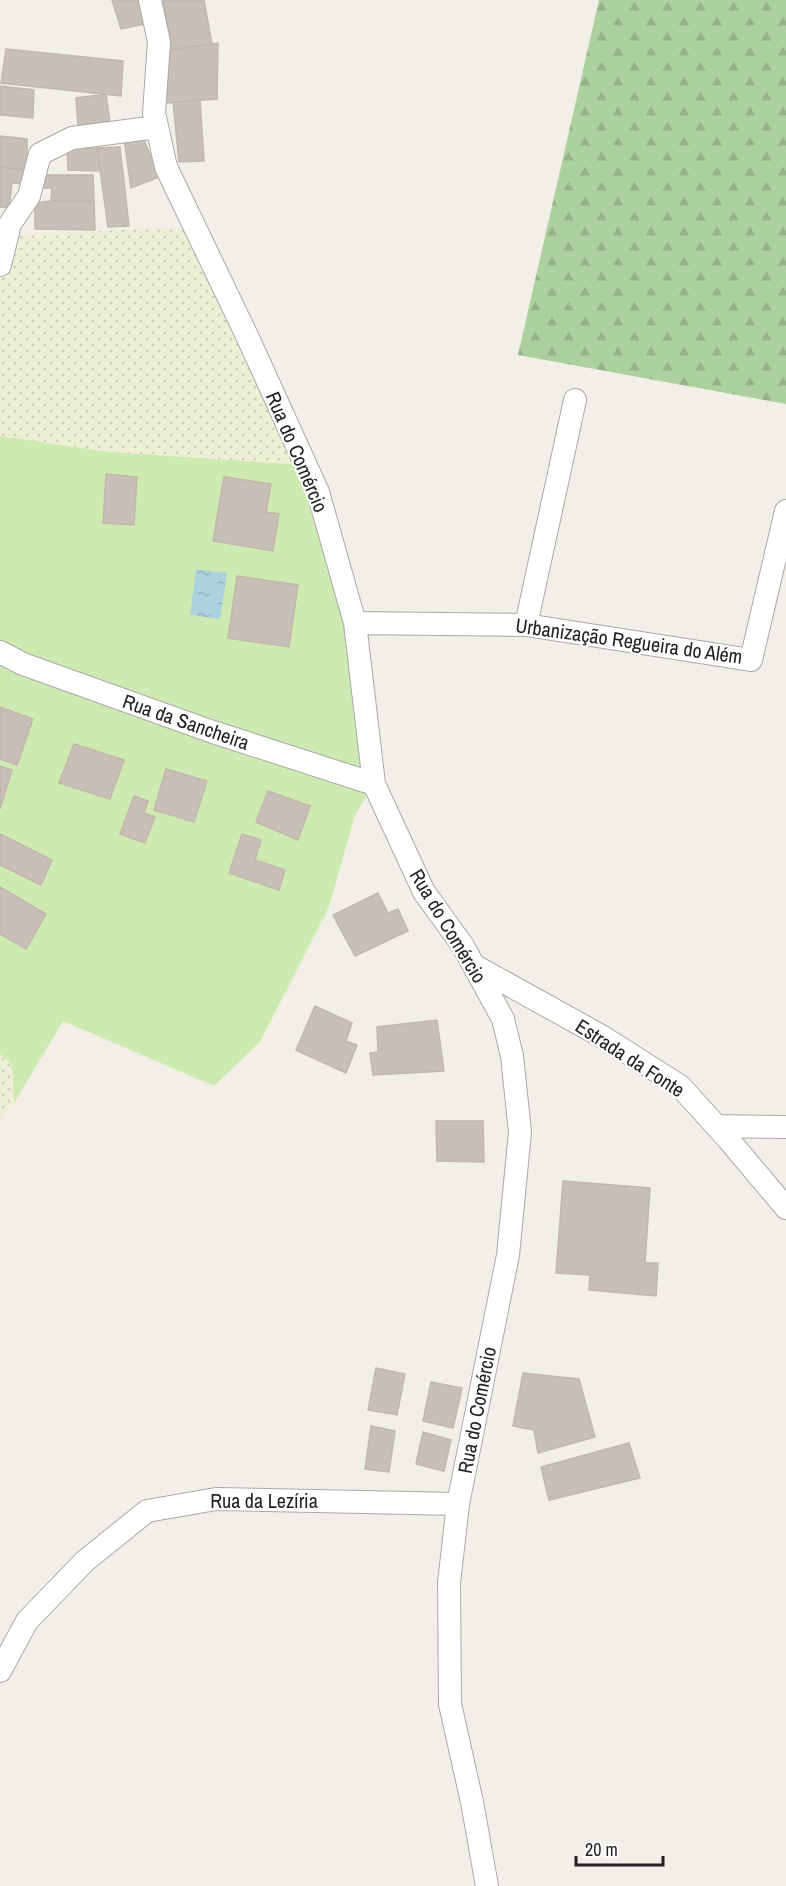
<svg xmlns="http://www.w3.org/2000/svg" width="786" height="1886" viewBox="0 0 786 1886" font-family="'Archivo Narrow',sans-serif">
  <defs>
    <pattern id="farmland-dots" width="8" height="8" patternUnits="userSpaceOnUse" patternTransform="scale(1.5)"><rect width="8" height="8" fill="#eef0d5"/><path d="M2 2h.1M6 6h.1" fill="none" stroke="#ccceb7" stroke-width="1.8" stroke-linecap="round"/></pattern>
    <pattern id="forest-firs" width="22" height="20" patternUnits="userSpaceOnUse" patternTransform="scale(1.5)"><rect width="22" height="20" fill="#add19e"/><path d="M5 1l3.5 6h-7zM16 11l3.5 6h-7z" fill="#95b388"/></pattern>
    <pattern id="water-ripples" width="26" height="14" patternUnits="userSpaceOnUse" patternTransform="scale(1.5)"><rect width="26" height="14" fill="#aad3df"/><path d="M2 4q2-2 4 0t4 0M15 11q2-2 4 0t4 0" fill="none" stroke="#92b5bf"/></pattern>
  </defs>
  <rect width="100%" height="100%" fill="#f2efe9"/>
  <path fill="url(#farmland-dots)" d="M195,227L305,465L109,452L0,436V264L7,235Z
    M0,1054L12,1065L14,1103L0,1120Z"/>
  <path fill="#cdebb0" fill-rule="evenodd" d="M0,436L109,452L305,465L355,623L374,784L355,815L329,907L260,1042L214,1086L63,1021L14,1103L12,1065L0,1054V934L26,949L46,915L0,887V865L40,885L52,861L0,834ZM107,475L137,477L133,525L103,522Z"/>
  <path fill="url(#forest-firs)" d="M599,0H786V404L518,355Z"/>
  <path fill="url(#water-ripples)" d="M196,569L227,573L220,619L190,615Z"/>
  <path fill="#c7bfb8" stroke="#c4b6ab" stroke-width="1.5" d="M112,0H139L145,24L121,29Z
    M163,0H204L212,44L172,50Z
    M218,43L217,99L166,103L167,50Z
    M6,49L123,61L121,96L1,83Z
    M0,86L34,90L33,118L0,115Z
    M106,94L110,123L78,125L76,98Z
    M200,100L204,161L179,162L173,102Z
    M0,136L27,139V170L0,167Z
    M124,139L144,140L159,177L131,188Z
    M120,147L129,226L108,227L97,148Z
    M97,148L100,171L68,170L67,149Z
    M0,167L27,170L25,184L12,183L9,208L0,207Z
    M43,175H93L94,201H51L52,188H40Z
    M51,201H94L95,230L35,229V203Z
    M106,474L137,477L134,525L103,523Z
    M224,477L271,484L266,512L279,514L273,551L213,541Z
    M237,576L298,585L289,647L228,638Z
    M0,707L33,719L17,765L0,759Z
    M74,744L124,760L110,799L59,783Z
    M0,766L12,770L0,809Z
    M166,769L207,781L194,822L154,810Z
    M268,791L310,806L298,840L256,822Z
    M134,796L148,801L144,813L155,817L145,843L120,834Z
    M0,834L52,860L41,885L0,865Z
    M242,834L261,840L255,860L285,870L279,890L229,873Z
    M0,887L46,914L26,949L0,934Z
    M378,893L388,913L398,909L408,931L355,956L333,915Z
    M315,1006L352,1023L346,1041L357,1045L346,1073L296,1050Z
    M437,1020L444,1071L373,1075L370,1053L378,1052L377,1027Z
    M436,1121H483L484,1162L437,1161Z
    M563,1181L650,1188L645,1263H658L656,1296L589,1290L590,1275L556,1273Z
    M376,1368L405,1374L397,1415L368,1410Z
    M523,1373L579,1379L595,1437L538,1453L534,1430L513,1426Z
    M431,1382L462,1388L453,1428L423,1421Z
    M371,1426L395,1431L389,1472L365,1469Z
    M423,1432L451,1440L444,1471L416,1464Z
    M629,1443L640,1478L549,1500L541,1467Z"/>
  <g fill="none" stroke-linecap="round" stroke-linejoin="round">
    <g stroke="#a9a9a9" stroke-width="24">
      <path id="minor" d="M150,0L159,42L154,113L166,167L248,338L318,492L355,623L374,784L424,892L463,946L503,1019L512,1056L520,1132L508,1255L458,1504L449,1583L450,1704L472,1802L487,1886
        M0,265L10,224L29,196L40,154L72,138L157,127
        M355,623L526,625L751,660L786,511
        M526,625L575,400
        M0,652L23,664L210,731L374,784
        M475,966L603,1037L680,1086L728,1139L786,1208
        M716,1126L786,1127
        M0,1671L27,1621L85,1561L147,1511L216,1499L458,1504"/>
    </g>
    <use href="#minor" stroke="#fff" stroke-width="22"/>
  </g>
  <g text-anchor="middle" stroke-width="4.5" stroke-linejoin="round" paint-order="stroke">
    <g font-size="20" fill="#222" stroke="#fff">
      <text transform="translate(297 452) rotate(67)" y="7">Rua do Comércio</text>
      <text transform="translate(629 641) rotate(8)" y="7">Urbanização Regueira do Além</text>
      <text transform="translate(186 722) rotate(19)" y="7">Rua da Sancheira</text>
      <text transform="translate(448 926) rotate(59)" y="7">Rua do Comércio</text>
      <text transform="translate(630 1058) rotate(33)" y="7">Estrada da Fonte</text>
      <text transform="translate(477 1410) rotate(-79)" y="7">Rua do Comércio</text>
      <text x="264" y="1508">Rua da Lezíria</text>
    </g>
  </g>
  <path d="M576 1856v9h87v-9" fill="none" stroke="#222222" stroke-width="3"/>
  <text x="585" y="1856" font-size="18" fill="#222222" stroke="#ffffff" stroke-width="4.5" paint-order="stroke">20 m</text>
</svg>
